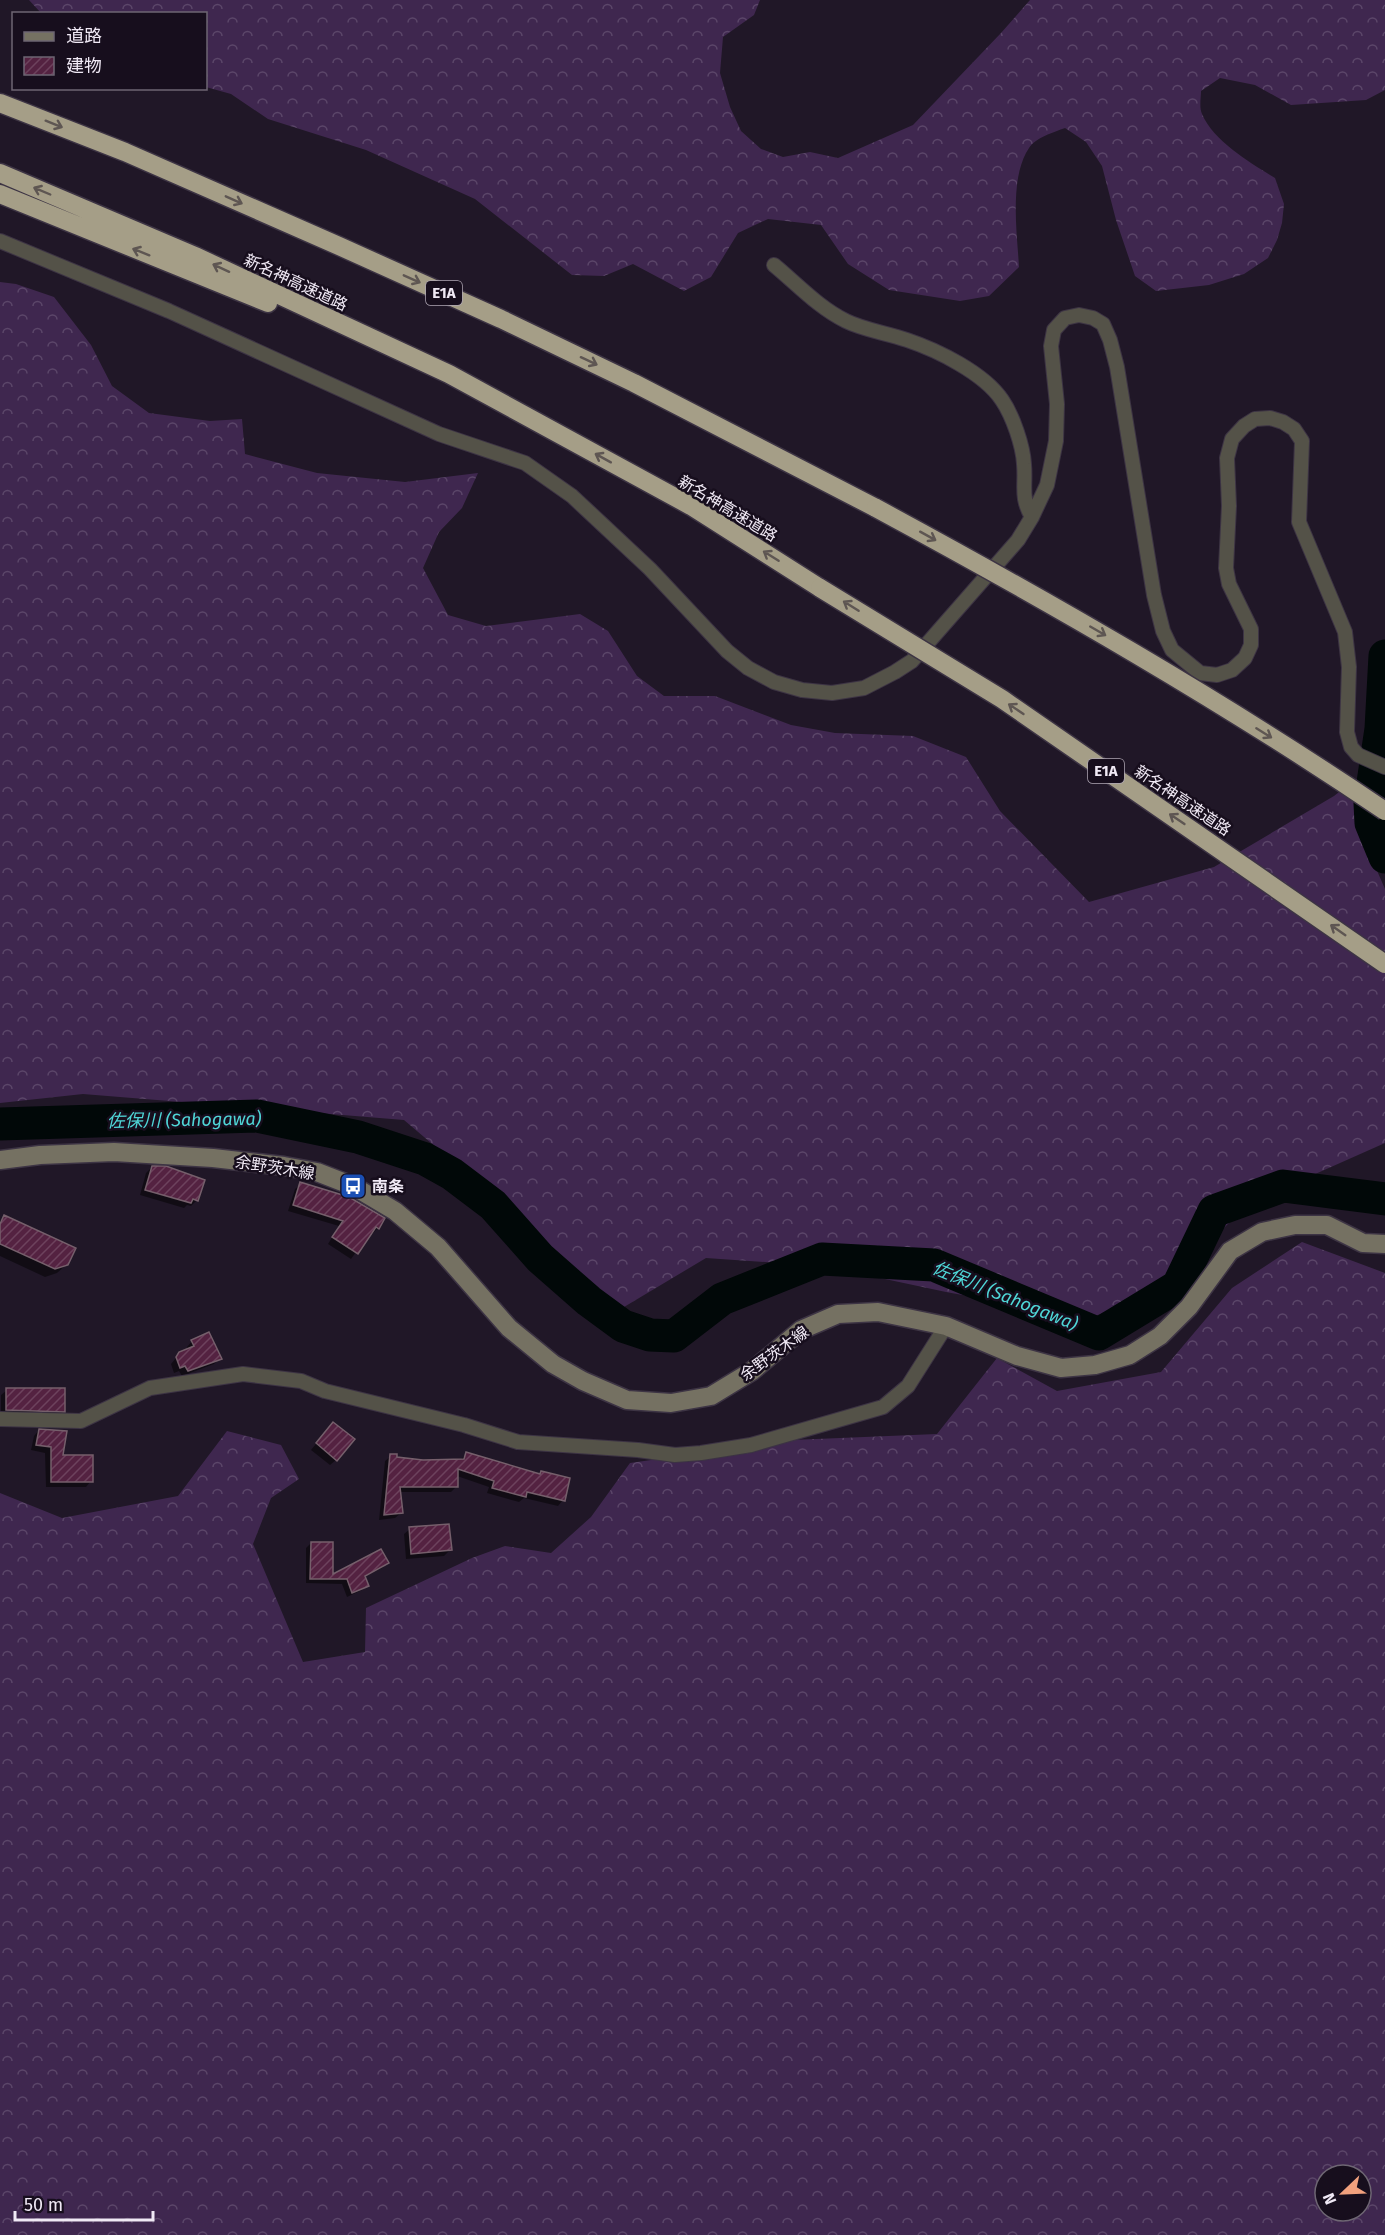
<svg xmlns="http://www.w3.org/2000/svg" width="1385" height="2235" viewBox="0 0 1385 2235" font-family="'Fira Sans','Noto Sans JP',sans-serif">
  <defs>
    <pattern id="forest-crowns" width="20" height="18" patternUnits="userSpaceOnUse" patternTransform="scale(1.5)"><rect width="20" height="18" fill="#3f274f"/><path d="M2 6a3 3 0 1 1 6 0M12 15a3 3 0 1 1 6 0" fill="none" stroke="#5b4669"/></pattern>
    <pattern id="building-hatch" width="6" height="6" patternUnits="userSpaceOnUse" patternTransform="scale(1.5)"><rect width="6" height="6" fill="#542241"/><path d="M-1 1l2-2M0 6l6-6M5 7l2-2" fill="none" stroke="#6d425d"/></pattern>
  </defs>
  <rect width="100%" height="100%" fill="#201727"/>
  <path fill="url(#forest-crowns)" fill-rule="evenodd" d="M29,0H760L754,15L723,37L720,73L730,107L741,131L761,149L783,157L810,152L838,158L913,125L1001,33L1030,0H1385V90L1366,100L1291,105L1255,85L1220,78L1201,91C1201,97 1199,108 1202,114C1214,142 1251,163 1275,178L1284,204L1282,223L1277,240L1268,258L1244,274L1209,285L1156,291L1135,276L1116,220L1102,166L1086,142L1065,128C1054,132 1035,138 1029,148C1009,178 1017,232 1019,267L989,296L960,301L889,290L848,264L821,225L768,219L738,233L711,277L684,291L633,264L604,276L572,275L475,199L366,150L268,119L231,94L206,87V14L41,13Z
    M0,282L16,284L54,297L91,345L112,386L149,413L210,421L242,419L245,454L317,473L405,482L478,473L462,508L439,532L423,568L448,615L486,626L580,614L608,631L637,676L664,696H715L791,725L835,733L913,736L966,757L1000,811L1089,902L1214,867L1334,796L1356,779L1368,781L1361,834L1385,889V1143L1313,1175L1232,1220L1168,1283L1091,1318L946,1292L824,1266L706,1258L619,1310L524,1222L404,1120L83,1094L0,1103Z
    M1302,1242L1385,1273V2235H0V1493L62,1518L178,1496L227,1431L281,1445L299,1479L271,1498L253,1544L303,1662L365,1652L366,1608L472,1558L505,1546L551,1553L591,1517L630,1463L792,1440L937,1434L997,1358L1057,1391L1161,1372L1232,1288ZM1325,2175H1361V2211H1325Z"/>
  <path fill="#0007" d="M152,1167L197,1200L191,1206L187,1205L184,1208L140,1195L146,1173Z
    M301,1184L383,1219L378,1228L372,1234L370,1233L351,1259L328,1244L339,1226L288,1211L295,1189Z
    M5,1217L67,1264L57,1273L45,1277L0,1256V1221Z
    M192,1341L220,1358L214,1364L182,1376L179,1371L174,1373L171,1364L180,1353L188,1350L187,1347Z
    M7,1390L64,1411L58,1417L1,1415V1395Z
    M328,1429L336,1460L330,1465L311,1450Z
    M39,1430L61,1457L91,1481L86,1487H46L45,1453L31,1450L34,1436Z
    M467,1454L539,1475L541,1473L563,1500L558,1506L524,1498L519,1502L487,1493L489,1487L457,1476V1486L451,1492H399L401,1513L395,1518L379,1520L385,1461L391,1456L396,1458L423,1461L460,1460Z
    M410,1529L450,1550L444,1556L406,1559L404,1534Z
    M311,1543L332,1576L387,1563L382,1568L364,1577L367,1585L362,1590L347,1597L342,1584L306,1583V1548Z"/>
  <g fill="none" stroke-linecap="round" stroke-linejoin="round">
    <path stroke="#010808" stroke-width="33" d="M1385,656L1381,729L1370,803L1371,823L1385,857
      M0,1124L257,1116L358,1137L425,1159L452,1174L493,1205L540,1258L589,1301L623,1326L650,1335L674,1336L722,1299L822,1259L934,1265L1099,1334L1178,1286L1214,1211L1283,1186L1385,1199"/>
  </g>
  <path fill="url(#building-hatch)" stroke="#755f6b" stroke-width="1.5" d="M152,1166H166L205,1180L198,1201L193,1199L191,1203L145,1190Z
    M300,1182L349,1197L385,1218L379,1229L376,1227L358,1254L332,1237L343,1221L293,1205Z
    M4,1215L76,1248L68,1265L55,1269L0,1244V1224Z
    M209,1332L222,1359L188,1371L185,1366L180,1368L176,1357L179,1352L194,1346L191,1340Z
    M6,1388H65V1412L6,1410Z
    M333,1422L355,1439L337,1461L316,1443Z
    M39,1429L67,1431L63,1455H93V1482H51V1447L36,1445Z
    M466,1452L540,1474L541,1471L570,1478L565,1501L527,1492L526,1497L492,1488L494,1481L458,1469V1487H400L403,1513L384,1515L390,1454H397V1457L423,1460L464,1459Z
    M449,1524L452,1550L411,1554L409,1527Z
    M311,1542H333V1574L381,1549L389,1563L365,1576L369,1586L352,1593L347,1579H310Z"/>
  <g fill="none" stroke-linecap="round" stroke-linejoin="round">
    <g stroke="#3d3444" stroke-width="16">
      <path id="street" d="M0,241L169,311L439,434L525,463L572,496L650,569L727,651L748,668L774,682L802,690L832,693L864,688L895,672L912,661L1018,540L1032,517L1047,485L1056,441L1057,404L1051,346L1054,330L1065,318L1079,315L1093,318L1103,324L1110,340L1117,367L1154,595L1163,631L1172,650L1200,673L1217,675L1232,670L1245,658L1251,645V629L1229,584L1226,568L1229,506L1227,458L1232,439L1244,426L1255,419L1270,418L1283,422L1294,429L1302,441L1299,522L1345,632L1349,667L1347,732L1351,747L1358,755L1385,767
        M774,265C797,284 819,308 846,321C864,330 887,333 907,340C937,350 984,373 1002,400C1013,416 1023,446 1024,464C1026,486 1020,497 1032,517
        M0,1419L81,1421L150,1388L243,1374L301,1381L325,1391L464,1425L518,1442L638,1450L675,1455L701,1453L751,1445L883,1407L908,1386L946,1326"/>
    </g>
    <g stroke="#3d3444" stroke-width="21">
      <path id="secondary" d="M0,1160L40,1155L114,1152L213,1158L284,1166L317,1172L353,1186L395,1211L438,1247L509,1328L553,1364L583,1381L627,1400L671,1403L711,1396L752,1371L801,1330L838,1314L878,1312L946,1326L1017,1356L1061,1368L1095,1365L1130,1355L1160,1336L1189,1307L1230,1251L1262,1232L1295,1225H1327L1363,1243L1385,1244"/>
    </g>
    <g stroke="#3d3444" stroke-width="21">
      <path id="highway" d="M0,103L125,152L339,246L501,319L634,383L876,508
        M0,173L195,256L449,374L691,506L820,588
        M0,194L268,303"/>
    </g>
    <use href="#street" stroke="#545248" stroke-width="14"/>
    <use href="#secondary" stroke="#757162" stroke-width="18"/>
    <use href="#highway" stroke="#a59e87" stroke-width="18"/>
    <g stroke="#3d3444" stroke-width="21" stroke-linecap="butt">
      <path id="highway-bridge" d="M876,508C1050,602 1221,700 1385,811
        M820,588L1002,699L1385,964"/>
    </g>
    <use href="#highway-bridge" stroke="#a59e87" stroke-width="18"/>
  </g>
  <defs><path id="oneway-shaft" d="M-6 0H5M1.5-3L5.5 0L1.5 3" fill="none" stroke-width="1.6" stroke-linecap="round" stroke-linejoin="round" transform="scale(1.5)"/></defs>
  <g stroke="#5e5652">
    <use href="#oneway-shaft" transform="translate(54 124) rotate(22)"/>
    <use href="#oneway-shaft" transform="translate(42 191) rotate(-157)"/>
    <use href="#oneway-shaft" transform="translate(234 200) rotate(24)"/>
    <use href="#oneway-shaft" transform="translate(141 252) rotate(-158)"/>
    <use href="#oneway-shaft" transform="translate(221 268) rotate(-155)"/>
    <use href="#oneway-shaft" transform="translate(412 279) rotate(24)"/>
    <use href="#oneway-shaft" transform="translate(589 361) rotate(25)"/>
    <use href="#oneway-shaft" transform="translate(603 458) rotate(-151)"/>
    <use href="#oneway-shaft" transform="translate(928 536) rotate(29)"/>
    <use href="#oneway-shaft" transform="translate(771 556) rotate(-148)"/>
    <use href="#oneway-shaft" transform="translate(851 606) rotate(-148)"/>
    <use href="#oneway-shaft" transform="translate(1098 631) rotate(30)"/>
    <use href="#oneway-shaft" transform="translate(1016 709) rotate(-146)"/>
    <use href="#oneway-shaft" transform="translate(1264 733) rotate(32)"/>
    <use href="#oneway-shaft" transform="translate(1177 819) rotate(-146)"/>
    <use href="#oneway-shaft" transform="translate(1338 930) rotate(-145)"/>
  </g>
  <defs>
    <g id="bus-square" transform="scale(1.35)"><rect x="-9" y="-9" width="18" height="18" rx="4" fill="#1a4fb4" stroke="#170e1d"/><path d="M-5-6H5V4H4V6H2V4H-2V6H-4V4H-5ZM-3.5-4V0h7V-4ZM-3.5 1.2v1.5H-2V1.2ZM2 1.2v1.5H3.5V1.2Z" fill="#fff"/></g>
  </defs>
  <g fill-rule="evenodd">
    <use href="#bus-square" x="353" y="1186"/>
  </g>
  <g text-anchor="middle" stroke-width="5" stroke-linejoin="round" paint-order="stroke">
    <g fill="#170e1d" stroke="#afa7b4" stroke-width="1.5">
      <rect x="426" y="281" width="36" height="24" rx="4.5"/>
      <rect x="1088" y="759" width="36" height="24" rx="4.5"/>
    </g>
    <g font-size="15" font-weight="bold" fill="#f0e9f5">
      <text x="444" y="298">E1A</text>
      <text x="1106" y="776">E1A</text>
    </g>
    <g font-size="16" fill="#f0e9f5" stroke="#170e1d">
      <text transform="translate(296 282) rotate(25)" y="6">新名神高速道路</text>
      <text transform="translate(728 508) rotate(31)" y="6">新名神高速道路</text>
      <text transform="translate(1183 800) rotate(34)" y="6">新名神高速道路</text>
      <text transform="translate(275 1167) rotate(9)" y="6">余野茨木線</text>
      <text transform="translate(774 1353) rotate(-36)" y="6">余野茨木線</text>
    </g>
    <g font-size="16" font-weight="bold" fill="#f0e9f5" stroke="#170e1d" text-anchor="start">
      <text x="372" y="1192">南条</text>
    </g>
    <g font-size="18" font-style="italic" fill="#4fd6d7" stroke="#170e1d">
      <text transform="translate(184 1120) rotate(-1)" y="6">佐保川 (Sahogawa)</text>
      <text transform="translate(1005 1296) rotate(22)" y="6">佐保川 (Sahogawa)</text>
    </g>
  </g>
  <rect x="12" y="12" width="195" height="78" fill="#170e1d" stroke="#6e6673" stroke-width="1.5"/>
  <rect x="24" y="32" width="30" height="9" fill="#757162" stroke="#6e6673" stroke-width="1.5"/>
  <text x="66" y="42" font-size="18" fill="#f0e9f5">道路</text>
  <rect x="24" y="57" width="30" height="18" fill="url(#building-hatch)" stroke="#6e6673" stroke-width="1.5"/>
  <text x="66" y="72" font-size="18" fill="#f0e9f5">建物</text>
  <g transform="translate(1343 2193) rotate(247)"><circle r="28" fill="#170e1d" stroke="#6e6673" stroke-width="1.5"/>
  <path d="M0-4.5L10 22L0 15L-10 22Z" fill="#f2a17e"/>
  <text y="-9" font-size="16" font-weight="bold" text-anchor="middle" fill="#f0e9f5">N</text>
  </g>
  <path d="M15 2211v9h138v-9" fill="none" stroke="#f0e9f5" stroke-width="3"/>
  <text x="24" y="2211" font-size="18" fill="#f0e9f5" stroke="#170e1d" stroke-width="4.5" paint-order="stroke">50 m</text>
</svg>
